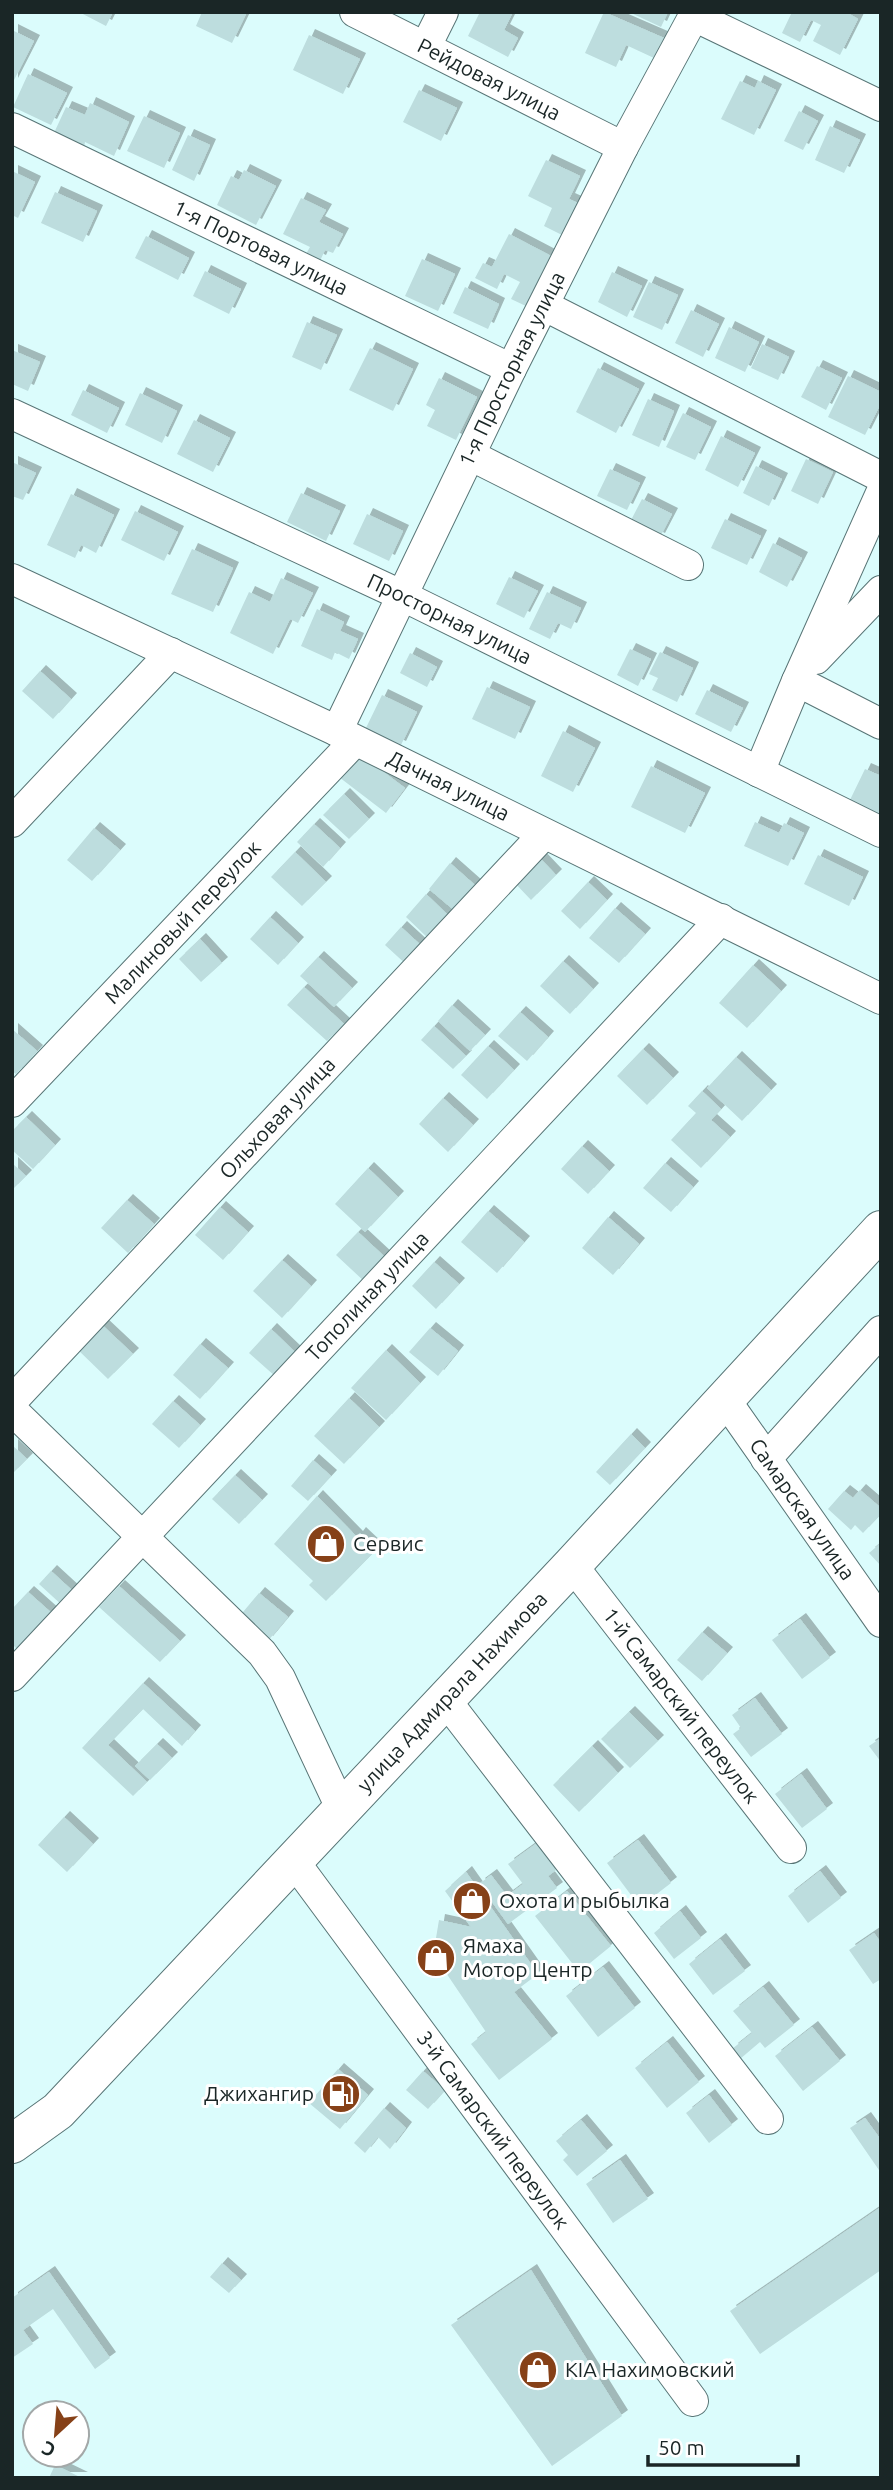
<svg xmlns="http://www.w3.org/2000/svg" width="893" height="2490" viewBox="0 0 893 2490" font-family="Ubuntu,sans-serif">
  <defs>
    <filter id="shadow"><feDropShadow dx="6" dy="-6" stdDeviation="0" flood-color="#0004"/></filter>
  </defs>
  <rect width="100%" height="100%" fill="#dbfcfc"/>
  <path fill="#bdddde" filter="url(#shadow)" d="M79,12H113L106,26Z
    M202,12H247L232,43L196,26Z
    M480,12H513L504,30L518,38L508,57L468,36Z
    M604,12L664,38L654,58L626,45L616,67L585,53Z
    M629,12H668L661,27Z
    M792,12H846L858,19L840,55L813,41L821,25L811,20L800,42L782,33Z
    M12,30L34,41L12,84Z
    M309,35L360,59L343,94L293,70Z
    M28,74L67,93L51,125L13,107Z
    M740,81L755,88L758,81L776,90L754,135L721,119Z
    M419,90L457,108L441,141L403,122Z
    M90,103L129,122L114,156L85,142L84,148L54,133L66,107L85,115Z
    M799,111L818,121L803,150L784,141Z
    M144,116L180,133L164,168L127,151Z
    M830,126L860,140L844,173L815,160Z
    M188,135L210,145L194,181L172,170Z
    M546,160L580,176L569,199L580,204L564,236L544,226L552,208L528,196Z
    M244,170L276,186L256,225L217,205L231,176L239,180Z
    M12,171L35,182L18,218L12,215Z
    M55,192L97,211L83,242L41,223Z
    M301,198L326,210L319,222L343,234L333,253L325,250L320,261L306,254L310,247L283,234Z
    M509,234L553,257L528,307L511,299L520,282L504,274L497,289L475,278L483,263L492,267Z
    M146,236L189,258L178,280L135,258Z
    M422,259L455,274L438,311L405,296Z
    M205,271L241,289L229,314L193,296Z
    M612,272L642,286L627,317L598,302Z
    M649,282L678,295L662,330L633,317Z
    M465,287L499,304L488,329L453,313Z
    M691,310L719,324L703,357L675,343Z
    M307,322L337,335L321,370L292,357Z
    M729,327L759,342L745,372L715,358Z
    M762,344L789,357L778,380L751,368Z
    M370,348L413,369L393,411L349,390Z
    M12,350L40,362L28,391L12,384Z
    M817,366L842,378L826,410L801,397Z
    M598,368L639,389L616,433L576,412Z
    M848,376L881,392V403L865,435L828,417Z
    M439,378L477,397L456,440L427,426L435,410L426,405Z
    M83,390L119,408L107,433L71,415Z
    M140,393L177,411L162,443L125,425Z
    M648,399L674,411L659,447L632,435Z
    M683,413L711,427L695,460L666,447Z
    M194,420L230,438L213,472L177,454Z
    M721,436L755,453L738,487L705,470Z
    M806,459L833,472L818,504L791,491Z
    M12,462L36,473L23,500L12,496Z
    M756,466L782,479L769,506L743,493Z
    M610,469L640,483L627,510L597,496Z
    M301,493L340,511L326,541L287,522Z
    M71,494L114,515L96,553L81,545L75,558L47,545Z
    M642,499L672,514L659,539L629,524Z
    M135,511L178,532L164,561L121,540Z
    M367,514L403,531L389,561L353,544Z
    M725,519L761,536L747,565L711,548Z
    M773,543L802,558L787,587L759,572Z
    M192,549L233,568L213,612L171,594Z
    M509,577L538,591L524,618L496,604Z
    M281,578L313,593L298,623L290,619L273,654L230,633L249,592L270,602Z
    M547,592L581,608L571,629L558,623L550,639L529,629Z
    M317,609L344,622L340,631L358,639L349,659L335,652L332,660L301,646Z
    M630,649L651,659L638,686L617,675Z
    M660,652L693,668L677,702L652,690L658,678L649,674Z
    M410,653L437,667L427,687L400,673Z
    M40,671L71,699L53,719L22,691Z
    M487,687L530,707L515,739L472,719Z
    M707,690L743,708L731,732L695,714Z
    M382,695L417,712L400,747L365,730Z
    M563,731L595,748L573,792L541,776Z
    M354,750L405,788L386,813L335,774Z
    M651,766L705,793L685,833L631,807Z
    M865,769L881,776V818L849,802Z
    M344,794L369,819L349,839L323,815Z
    M755,822L779,833L784,823L804,833L788,866L744,846Z
    M314,824L340,848L323,867L297,842Z
    M94,828L120,850L92,881L67,860Z
    M295,852L326,882L302,906L271,877Z
    M537,855L556,875L531,900L512,880Z
    M818,855L863,877L849,906L804,884Z
    M450,863L476,886L455,911L429,889Z
    M588,882L607,900L580,929L561,911Z
    M426,894L451,918L430,940L406,917Z
    M615,908L645,934L619,963L589,938Z
    M270,917L298,943L278,965L250,939Z
    M401,927L425,949L409,967L385,945Z
    M200,939L222,963L201,982L179,959Z
    M318,957L352,988L334,1007L300,976Z
    M563,961L593,989L570,1014L540,986Z
    M753,965L781,991L747,1028L719,1003Z
    M304,987L344,1024L327,1041L287,1005Z
    M452,1005L485,1035L470,1051L438,1021Z
    M520,1012L548,1037L527,1061L498,1036Z
    M434,1026L466,1056L453,1069L421,1040Z
    M12,1029L37,1051L16,1074L12,1071Z
    M488,1046L514,1070L487,1099L461,1075Z
    M643,1049L673,1078L647,1105L617,1076Z
    M736,1057L771,1090L742,1121L707,1088Z
    M702,1091L721,1109L711,1120L730,1137L701,1168L671,1140L696,1113L688,1106Z
    M443,1098L473,1125L448,1152L419,1124Z
    M26,1117L55,1145L33,1169L12,1150V1131Z
    M582,1146L609,1171L588,1194L561,1169Z
    M12,1163L26,1176L12,1190Z
    M665,1163L693,1187L671,1212L643,1188Z
    M368,1168L398,1197L365,1232L335,1204Z
    M127,1200L154,1224L128,1253L101,1228Z
    M220,1207L248,1232L223,1260L195,1235Z
    M488,1211L524,1242L497,1273L461,1242Z
    M608,1217L639,1244L613,1275L582,1248Z
    M358,1232L387,1259L366,1283L336,1255Z
    M282,1260L311,1286L282,1318L253,1291Z
    M434,1262L459,1284L436,1309L412,1286Z
    M100,1323L133,1354L108,1379L76,1348Z
    M430,1328L458,1351L438,1376L409,1352Z
    M271,1329L297,1354L276,1377L249,1353Z
    M200,1344L228,1368L200,1399L173,1375Z
    M386,1350L420,1383L386,1420L351,1388Z
    M349,1398L379,1427L344,1464L314,1436Z
    M173,1401L200,1425L179,1448L152,1424Z
    M631,1434L645,1448L610,1485L596,1472Z
    M12,1445L27,1459L12,1474Z
    M313,1460L331,1476L308,1501L291,1486Z
    M235,1475L262,1500L239,1524L212,1499Z
    M860,1490L881,1508V1514L863,1533L855,1525L851,1530L828,1509L844,1491L853,1498Z
    M317,1496L357,1537L360,1533L377,1549L326,1601L309,1585L313,1581L274,1544Z
    M881,1543V1566L869,1553Z
    M51,1571L76,1594L64,1607L39,1584Z
    M119,1586L180,1641L160,1662L99,1607Z
    M28,1592L55,1616L21,1653L12,1644V1609Z
    M259,1593L288,1617L267,1642L238,1618Z
    M800,1619L830,1658L802,1679L772,1640Z
    M702,1632L727,1653L702,1681L677,1660Z
    M143,1683L195,1731L182,1746L143,1709L108,1745L147,1782L133,1796L82,1748Z
    M755,1698L782,1734L751,1757L733,1734L741,1728L732,1715Z
    M629,1712L658,1741L630,1768L601,1739Z
    M881,1738V1762L869,1746Z
    M157,1744L172,1758L150,1780L135,1766Z
    M592,1746L618,1773L579,1812L553,1785Z
    M801,1774L827,1809L802,1828L775,1794Z
    M64,1817L93,1844L67,1872L38,1845Z
    M638,1840L671,1883L640,1907L607,1863Z
    M537,1843L556,1870L548,1876L557,1888L508,1924L479,1884L491,1875L507,1896L523,1884L508,1864Z
    M820,1871L841,1898L808,1923L788,1896Z
    M466,1872L538,1974L514,1992L552,2039L499,2080L471,2044L486,2032L440,1964L443,1945L435,1944L439,1920L471,1927L445,1891Z
    M567,1891L611,1946L579,1972L535,1916Z
    M680,1911L701,1938L674,1959L654,1933Z
    M874,1933L881,1943V1979L873,1984L849,1950Z
    M720,1939L745,1971L713,1995L689,1964Z
    M603,1967L635,2008L598,2037L566,1996Z
    M763,1987L794,2025L765,2048L760,2042L740,2059L732,2049L752,2033L733,2011Z
    M812,2027L840,2061L803,2091L775,2056Z
    M667,2042L699,2082L667,2108L635,2068Z
    M338,2069L368,2095L340,2129L309,2103Z
    M423,2071L445,2090L428,2109L406,2090Z
    M709,2095L732,2125L709,2143L686,2113Z
    M384,2108L406,2128L390,2149L378,2137L365,2153L354,2143Z
    M865,2118L881,2140V2173L850,2128Z
    M581,2120L607,2151L577,2176L563,2160L568,2155L556,2141Z
    M620,2160L648,2199L613,2223L586,2184Z
    M881,2207V2270L760,2354L730,2311Z
    M222,2263L241,2280L229,2293L210,2277Z
    M531,2270L622,2416L552,2466L451,2325Z
    M49,2272L110,2358L95,2369L53,2309L23,2330L33,2344L12,2358V2298Z
    M55,2465L82,2478H49Z"/>
  <g fill="none" stroke-linecap="round" stroke-linejoin="round">
    <g stroke="#587576" stroke-width="32">
      <g id="minor">
        <path id="s1" d="M355,12L623,147"/>
        <path d="M694,16L881,106"/>
        <path d="M426,46L443,12"/>
        <path id="s2" d="M12,128L511,369"/>
        <path d="M545,306L881,477"/>
        <path id="s3" d="M12,414L403,596L881,832"/>
        <path d="M470,455L688,565"/>
        <path id="s4" d="M12,579L337,731L881,999"/>
        <path d="M816,659L881,591"/>
        <path d="M797,681L881,493"/>
        <path id="s5" d="M337,731L511,369L623,147L696,12"/>
        <path d="M759,772L797,681L881,724"/>
        <path d="M12,822L171,653"/>
        <path id="s6" d="M12,1102L354,742"/>
        <path id="s7" d="M724,1398L881,1622"/>
        <path id="s8" d="M12,1401L544,834"/>
        <path d="M12,1410L262,1653L280,1678L341,1808"/>
        <path d="M766,1459L881,1331"/>
        <path id="s9" d="M572,1565L791,1848"/>
        <path id="s10" d="M12,1676L721,919"/>
        <path d="M444,1698L768,2119"/>
        <path id="s11" d="M293,1860L693,2401"/>
      </g>
    </g>
    <g stroke="#587576" stroke-width="40">
      <g id="major">
        <path id="s12" d="M12,2144L58,2111L572,1565L881,1230"/>
      </g>
    </g>
    <use href="#minor" stroke="#fff" stroke-width="30"/>
    <use href="#major" stroke="#fff" stroke-width="38"/>
  </g>
  <defs>
    <g id="shop-disc" transform="scale(2.0125)"><circle r="9.5" fill="#864118" stroke="#fff"/><path d="M-5-2.5h2.3a2.7 3.5 0 0 1 5.4 0H5L5.5 6h-11ZM-1.5-2.5h3a1.5 2.3 0 0 0-3 0Z" fill="#fff"/></g>
    <g id="fuel-disc" transform="scale(2.0125)"><circle r="9.5" fill="#864118" stroke="#fff"/><path d="M-5.5-6h7V0h2V4h1.3V-2.5L3-4.5l.8-.8L6-3V5H2.5V1h-1V6h-7ZM-4.2-4.7v3.2H.2V-4.7Z" fill="#fff"/></g>
  </defs>
  <g fill-rule="evenodd">
    <use href="#shop-disc" x="326" y="1544"/>
    <use href="#shop-disc" x="472" y="1901"/>
    <use href="#shop-disc" x="436" y="1958"/>
    <use href="#fuel-disc" x="341" y="2094"/>
    <use href="#shop-disc" x="538" y="2370"/>
  </g>
  <g text-anchor="middle" stroke-width="6" stroke-linejoin="round" paint-order="stroke">
    <g font-size="21" fill="#1a2626" stroke="#fff">
      <text dy="7" stroke="none"><textPath href="#s1" startOffset="150">Рейдовая улица</textPath></text>
      <text dy="7" stroke="none"><textPath href="#s2" startOffset="276">1-я Портовая улица</textPath></text>
      <text dy="7" stroke="none"><textPath href="#s5" startOffset="402">1-я Просторная улица</textPath></text>
      <text dy="7" stroke="none"><textPath href="#s3" startOffset="483">Просторная улица</textPath></text>
      <text dy="7" stroke="none"><textPath href="#s4" startOffset="483">Дачная улица</textPath></text>
      <text dy="7" stroke="none"><textPath href="#s6" startOffset="248">Малиновый переулок</textPath></text>
      <text dy="7" stroke="none"><textPath href="#s8" startOffset="388">Ольховая улица</textPath></text>
      <text dy="7" stroke="none"><textPath href="#s10" startOffset="520">Тополиная улица</textPath></text>
      <text dy="7" stroke="none"><textPath href="#s7" startOffset="136">Самарская улица</textPath></text>
      <text dy="7" stroke="none"><textPath href="#s12" startOffset="632">улица Адмирала Нахимова</textPath></text>
      <text dy="7" stroke="none"><textPath href="#s9" startOffset="178">1-й Самарский переулок</textPath></text>
      <text dy="7" stroke="none"><textPath href="#s11" startOffset="336">3-й Самарский переулок</textPath></text>
    </g>
    <g font-size="21" fill="#1a2626" stroke="#fff" text-anchor="start">
      <text x="353" y="1551">Сервис</text>
      <text x="499" y="1908">Охота и рыбылка</text>
      <text x="463" y="1953">Ямаха<tspan x="463" dy="24">Мотор Центр</tspan></text>
      <text x="314" y="2101" text-anchor="end">Джихангир</text>
      <text x="565" y="2377">KIA Нахимовский</text>
    </g>
  </g>
  <rect width="893" height="2490" fill="none" stroke="#1a2626" stroke-width="28"/>
  <g transform="translate(56 2434) rotate(206)"><circle r="33" fill="#ffffff" stroke="#a3a8a8" stroke-width="2"/>
  <path d="M0-5L12 26L0 18L-12 26Z" fill="#864118"/>
  <text y="-10" font-size="19" font-weight="bold" text-anchor="middle" fill="#1a2626">С</text>
  </g>
  <path d="M648 2455v10h150v-10" fill="none" stroke="#1a2626" stroke-width="3.5"/>
  <text x="658" y="2455" font-size="21" fill="#1a2626" stroke="#ffffff" stroke-width="5" paint-order="stroke">50 m</text>
</svg>
